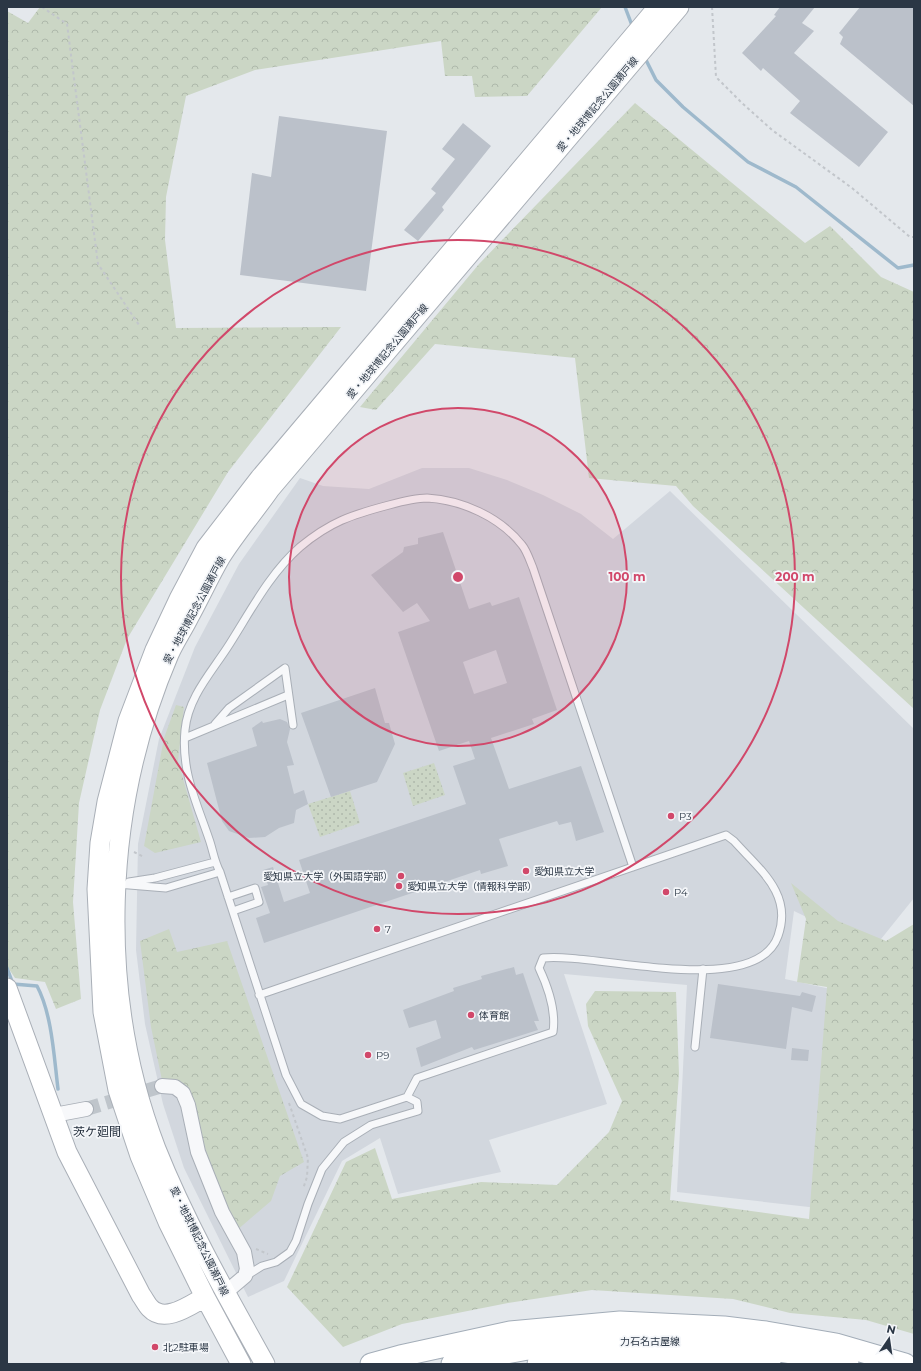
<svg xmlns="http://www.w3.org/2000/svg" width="921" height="1371" viewBox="0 0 921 1371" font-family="Montserrat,'Noto Sans JP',sans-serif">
  <defs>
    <pattern id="grass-dots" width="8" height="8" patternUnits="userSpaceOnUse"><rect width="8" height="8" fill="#cbd6c5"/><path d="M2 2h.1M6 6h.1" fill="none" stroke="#aeb8ab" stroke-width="1.8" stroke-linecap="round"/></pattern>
    <pattern id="forest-crowns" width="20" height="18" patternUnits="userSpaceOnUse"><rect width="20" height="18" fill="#cbd6c5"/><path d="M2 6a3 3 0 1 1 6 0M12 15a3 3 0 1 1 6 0" fill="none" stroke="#aeb8ab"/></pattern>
  </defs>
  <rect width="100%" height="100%" fill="#e4e8ec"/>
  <path fill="#d2d7de" d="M422,468H469L507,480L543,495L581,514L613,539L670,491L914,729V898L873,949L794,911L785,979L835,990L818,1208L677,1192L687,985L564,974L607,1104L489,1140L501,1172L398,1194L380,1138L342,1161L284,1281L248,1297L184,1168L163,1104L145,1024L136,950L138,844L159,739L195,647L239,564L300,478L323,486L369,489Z"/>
  <path fill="url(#grass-dots)" d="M434,763L445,795L413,806L403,773Z
    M350,791L360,823L320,837L308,804Z"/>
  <path fill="url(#forest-crowns)" d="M40,7H602L527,96L475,97L472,76H445L441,41L255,70L186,96L166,197L165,240L176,328L341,327L228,472L127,639L100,710L79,803L73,902L81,999L56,1009L45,982L15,978L7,966V11L28,23Z
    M635,103L805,243L830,226L881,277L914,292V709L693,506L676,486L589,478L575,358L435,344L376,410L360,407L479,264Z
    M176,705L184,707L178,761L201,842L155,853L144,846L164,738Z
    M791,883L838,921L886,941L914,924V1334L866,1320L790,1313L733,1299L592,1290L508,1303L402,1324L343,1347L287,1287L346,1162L375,1148L392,1199L481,1182L557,1185L609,1132L622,1101L588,1026L586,1004L595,991L676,992L679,1074L670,1200L809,1219L827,987L797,982L806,919Z
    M169,929L177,952L227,941L304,1162L280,1176L271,1201L236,1231L223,1206L189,1096L162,1080L151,1027L140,941Z"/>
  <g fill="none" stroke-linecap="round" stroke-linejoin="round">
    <path stroke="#9eb9cc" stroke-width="3.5" d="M625,7L633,28
      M645,58L656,80L683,107L748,162L796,187L898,268L914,265
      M7,968L13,984L37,986C52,1014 54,1057 58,1089"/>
  </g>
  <path fill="#bbc1ca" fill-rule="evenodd" d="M780,7H815L802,23L814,31L794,53L888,132L859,167L790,113L800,101L763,68L761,71L742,53L776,16L774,15Z
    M860,7H914V106L840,44L843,37L839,33Z
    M279,116L387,131L366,291L240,275L252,173L271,177Z
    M463,123L491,146L442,207L444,210L418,241L404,230L436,193L431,189L455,159L442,149Z
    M443,532L469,609L490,602L492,606L519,597L557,710L532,719L534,724L491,738L509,789L581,766L604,832L576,841L571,822L559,825L557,821L499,839L508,866L481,874L480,870L264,943L256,918L270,913L261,887L268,885L263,870L273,867L284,902L310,893L299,860L466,804L453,766L475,759L469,741L439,751L398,632L430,621L417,603L403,612L371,575L403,552L404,547L418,544V538ZM496,650L507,683L474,694L463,662Z
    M375,688L385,723H389L395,744L377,782L331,797L301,713Z
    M280,719L287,722L290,729L287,742L294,765L287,766L294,794L304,790L308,804L296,810L294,823L279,828L265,837L249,838L229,831L222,821L207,763L257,746L252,728L262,721L263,723Z
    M514,967L516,975L523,973L539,1021H534L538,1030L474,1050L472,1047L421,1067L416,1048L441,1038L436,1020L409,1028L403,1010L454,991L453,988L482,979L481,976Z
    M718,984L800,996L802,992L816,996L812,1012L792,1007L786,1049L710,1038Z
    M792,1048L809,1050L808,1061L791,1060Z"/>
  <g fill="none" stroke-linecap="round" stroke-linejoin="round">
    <path stroke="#bfc5cb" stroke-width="14" stroke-dasharray="14 7" stroke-linecap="butt" d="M86,1109L162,1086"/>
    <g stroke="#a9afb7" stroke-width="9">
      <path id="lane" d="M215,724L229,708L285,668L293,725
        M185,738L288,695
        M129,882L155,878L215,862
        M117,884L166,888L220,872
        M228,897L255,888L259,902L233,911
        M259,995L726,835L734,841C760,870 793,894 778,936C756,1000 593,952 543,958L539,968C548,987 556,1012 553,1032L417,1078L407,1097
        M695,1047L703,969
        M246,1276L262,1266L276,1262L290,1252L296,1241L308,1204L322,1169L344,1142L371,1125L418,1111L417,1102L407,1097L340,1119L322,1116L301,1104L286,1075L220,872C214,861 213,850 209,839C196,801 181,771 185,730C188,698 210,674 227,648C249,614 269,574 300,547C330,522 351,515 389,505C400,502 415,498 427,498C462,500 500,517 522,545C527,551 530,561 533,568L633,867"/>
    </g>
    <g stroke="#a9afb7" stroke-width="16">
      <path id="street" d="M162,1086L175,1087L183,1093L188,1105L198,1152L222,1212L244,1252L247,1269L245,1276L225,1293
        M54,1115L86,1109"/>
    </g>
    <g stroke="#a9afb7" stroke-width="21">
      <path id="secondary" d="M7,988L67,1152L141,1295C144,1299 147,1305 150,1308C165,1324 190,1305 205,1297
        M241,1364L205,1297L168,1222L140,1156L118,1090L103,1012L97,889L100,843L107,802L128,721L155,650L179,599L206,548L260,478L658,7
        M265,1364C226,1294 186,1224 156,1149C96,992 103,808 169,654C175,641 183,629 189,617C200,597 209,577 220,558C235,534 254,512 270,489L679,7"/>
    </g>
    <g stroke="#a3adb8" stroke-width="23">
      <path id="primary" d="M371,1364L400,1356L510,1332L620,1322L724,1327L766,1332L836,1344L905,1364
        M452,1364C481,1358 511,1351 541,1347C643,1334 747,1341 848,1364
        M538,1364C610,1352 698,1354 770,1364"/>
    </g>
    <path stroke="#c2c6cb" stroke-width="2" stroke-dasharray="3 3" stroke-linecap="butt" d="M42,7L67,24L98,264L139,325
      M712,7L716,77L742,103L772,130L852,188L910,237H914
      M134,852L144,857
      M289,1103L308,1158L307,1177L303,1189
      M256,1249L268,1254"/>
    <use href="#lane" stroke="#f7f8fa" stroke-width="7"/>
    <use href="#street" stroke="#f7f8fa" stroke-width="14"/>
    <use href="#secondary" stroke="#fff" stroke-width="19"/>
    <use href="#primary" stroke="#fff" stroke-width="21"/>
  </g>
  <circle cx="458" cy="577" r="169" fill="#d1486a" fill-opacity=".12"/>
  <g fill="none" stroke="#d1486a" stroke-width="2">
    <circle cx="458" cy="577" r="169"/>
    <circle cx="458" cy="577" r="337"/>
  </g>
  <g fill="#d1486a" stroke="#f4f6f9" stroke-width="1.5">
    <circle cx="671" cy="816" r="4"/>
    <circle cx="526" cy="871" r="4"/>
    <circle cx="401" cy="876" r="4"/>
    <circle cx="399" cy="886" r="4"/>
    <circle cx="666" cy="892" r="4"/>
    <circle cx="377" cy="929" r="4"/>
    <circle cx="471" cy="1015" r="4"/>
    <circle cx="368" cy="1055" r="4"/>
    <circle cx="155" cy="1347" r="4"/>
  </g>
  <g text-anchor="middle" stroke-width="3.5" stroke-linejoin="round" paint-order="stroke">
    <g font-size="10" fill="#2b3745" stroke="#f4f6f9">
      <text transform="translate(597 104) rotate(-50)" y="4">愛・地球博記念公園瀬戸線</text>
      <text transform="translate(387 351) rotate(-50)" y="4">愛・地球博記念公園瀬戸線</text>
      <text transform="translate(194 610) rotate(-62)" y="4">愛・地球博記念公園瀬戸線</text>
      <text transform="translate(200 1241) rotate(64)" y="4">愛・地球博記念公園瀬戸線</text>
      <text x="650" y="1345">力石名古屋線</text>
    </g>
    <g font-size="10" fill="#2b3745" stroke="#f4f6f9" text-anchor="start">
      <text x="679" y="820">P3</text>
      <text x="534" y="875">愛知県立大学</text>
      <text x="393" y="880" text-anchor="end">愛知県立大学（外国語学部）</text>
      <text x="407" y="890">愛知県立大学（情報科学部）</text>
      <text x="674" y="896">P4</text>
      <text x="385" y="933">7</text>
      <text x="479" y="1019">体育館</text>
      <text x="376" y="1059">P9</text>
      <text x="163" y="1351">北2駐車場</text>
    </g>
    <g font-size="12" fill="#1d2836" stroke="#f4f6f9">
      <text x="97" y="1136">茨ケ廻間</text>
    </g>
  </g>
  <circle cx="458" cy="577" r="6" fill="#d1486a" stroke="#f4f6f9" stroke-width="2"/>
  <g font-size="12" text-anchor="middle" font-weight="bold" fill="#d1486a" stroke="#f4f6f9" stroke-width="3.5" stroke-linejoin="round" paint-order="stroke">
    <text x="627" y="581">100 m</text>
    <text x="795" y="581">200 m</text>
  </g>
  <rect width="921" height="1371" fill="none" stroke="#2b3745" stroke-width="16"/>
  <g transform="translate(889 1339) rotate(13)" stroke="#f4f6f9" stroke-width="3" paint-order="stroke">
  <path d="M0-3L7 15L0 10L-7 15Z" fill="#2b3745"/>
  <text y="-6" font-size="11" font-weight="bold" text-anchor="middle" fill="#2b3745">N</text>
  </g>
</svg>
